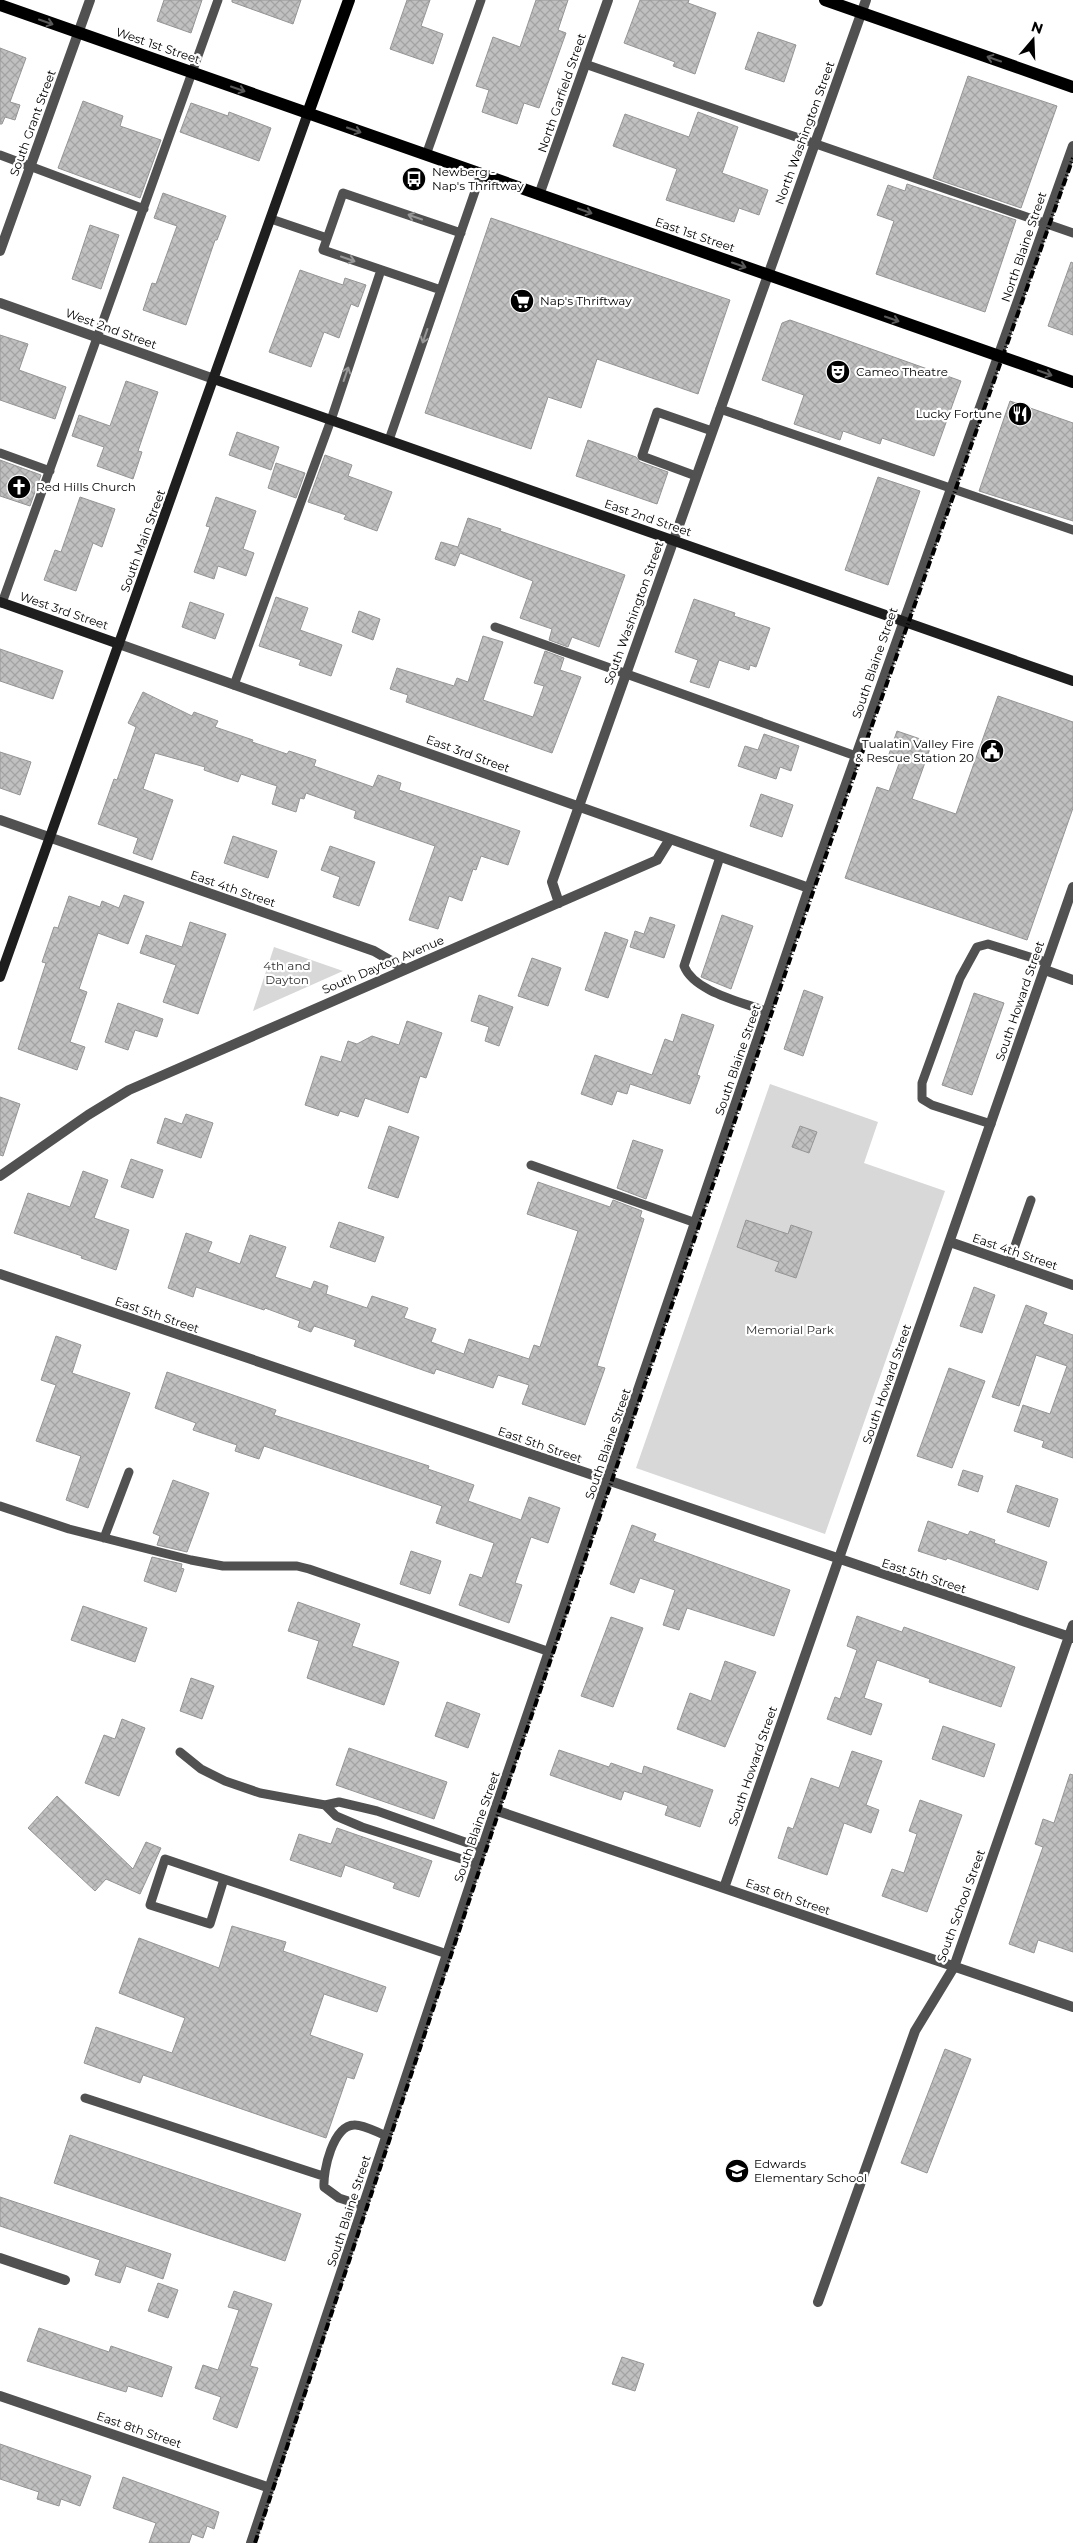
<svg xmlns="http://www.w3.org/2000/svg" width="1073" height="2543" viewBox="0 0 1073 2543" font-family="Montserrat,sans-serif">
  <defs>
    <pattern id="building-cross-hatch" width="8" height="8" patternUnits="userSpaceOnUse" patternTransform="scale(1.25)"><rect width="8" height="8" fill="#c0c0c0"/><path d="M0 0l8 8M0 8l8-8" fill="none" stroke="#a3a3a3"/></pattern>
  </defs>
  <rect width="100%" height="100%" fill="#fff"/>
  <path fill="#d8d8d8" d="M274,947L343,971L253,1011Z
    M770,1084L878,1122L864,1163L945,1191L825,1534L636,1468Z"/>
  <path fill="url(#building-cross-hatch)" stroke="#959595" d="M164,0H202L191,33L157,21Z
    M232,0H301L293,24L232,2Z
    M407,0H430L421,26L443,34L433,64L390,49Z
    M536,0H568L558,30L566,33L539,108L524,103L517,124L482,112L489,90L476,86L493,37L520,47Z
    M640,0H689L688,3L716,13L695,74L673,66L675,62L624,43Z
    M758,32L796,45L784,82L745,69Z
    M0,48L26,58L10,102L20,105L15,120L5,117L2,124H0Z
    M968,76L1057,106L1021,208L933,178Z
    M83,101L123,116L120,126L161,140L140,198L58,168Z
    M191,103L228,116L229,112L271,128L259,161L180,132Z
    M698,112L738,127L722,173L768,190L759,215L739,208L734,222L666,200L677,169L613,146L625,114L689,137Z
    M907,184L1016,220L985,312L876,274L894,221L877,215L888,185L905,191Z
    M163,193L226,216L217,240H215L186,325L143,310L152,283L156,284L177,226L154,218Z
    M491,218L730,300L698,394L597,359L581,408L548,397L531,449L425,413Z
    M90,225L119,235L101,289L72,279Z
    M1071,262L1073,263V335L1048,326Z
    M300,270L343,285L345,278L366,285L358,307L351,304L339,338L324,332L311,367L269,352Z
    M790,320L961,381L934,456L882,438L880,444L843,431L840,440L794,424L804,395L762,380L782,323Z
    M0,335L28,344L19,370L66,387L55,419L0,400Z
    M126,381L158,392L138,451L142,452L133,479L97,466L104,447L72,436L79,415L110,426Z
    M1010,401L1073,423V521L979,491Z
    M237,432L279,447L271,470L229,455Z
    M588,440L636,457L640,462L668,472L657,504L576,476Z
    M325,455L352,465L348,476L392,492L377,531L344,519L346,515L308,502Z
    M0,460L41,475L30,506L0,496Z
    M276,463L305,473L296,498L268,488Z
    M878,477L920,491L888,585L845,570Z
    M80,497L115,509L102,547L93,543L76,591L44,580L55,550L61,552Z
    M216,497L256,511L243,549L254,553L246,576L218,566L214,579L194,572L210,527L206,526Z
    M468,518L501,529L500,531L625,575L599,647L572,637L568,647L549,640L552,629L520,618L533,581L460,553L455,566L435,559L441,542L458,547Z
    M276,597L308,608L300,630L342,645L331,676L299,665L301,660L259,646Z
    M694,599L735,613L734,616L770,628L756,667L750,665L749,670L719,660L709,688L690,682L698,660L675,652Z
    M190,602L224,614L215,639L182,627Z
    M359,611L380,619L373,640L352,632Z
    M483,636L503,642L483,700L533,717L544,686L534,683L545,651L564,658L560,670L581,677L552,753L406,702L408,695L390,689L397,668L454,686L457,678L468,682Z
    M0,649L63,671L53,699L0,681Z
    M143,692L192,716L194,712L218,721L215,727L253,740L252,742L287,754L289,751L316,760L314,766L373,787L378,775L401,783L399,790L520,831L508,865L481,856L476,870L473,869L462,901L449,896L438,929L409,920L435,846L354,818L356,811L306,793L304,799L300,798L296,812L272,804L277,786L241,774L238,782L204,770L205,767L155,753L143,789L173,800L152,860L133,853L138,838L98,824L114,779L117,780L136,727L128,723Z
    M998,696L1073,722V808L1027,940L845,878L877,787L889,791L900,761L888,757L897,731L932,743L912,799L956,814Z
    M764,734L799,746L791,771L780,767L776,779L738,766L745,746L758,750Z
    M0,752L31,762L20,795L0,788Z
    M761,794L793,805L782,837L750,826Z
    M233,836L277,851L268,878L224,863Z
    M330,846L375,862L359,906L333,897L340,877L321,870Z
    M124,895L144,902L128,944L98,933L79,989L87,992L70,1042L85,1047L77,1070L18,1049L46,963L42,962L54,927L58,928L69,896L100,907L102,901L119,908Z
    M722,915L753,926L731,989L701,977Z
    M650,917L675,925L664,958L630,947L635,931L644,934Z
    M190,922L226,934L198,1014L163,1002L176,965L140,953L146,935L182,947Z
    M605,932L628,940L608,998L585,990Z
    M532,958L561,968L548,1006L518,996Z
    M804,990L823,997L803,1056L784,1049Z
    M974,993L1004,1003L972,1095L942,1085Z
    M479,995L513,1007L499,1046L485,1041L489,1027L471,1021Z
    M118,1003L163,1019L157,1037L135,1030L128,1050L105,1042Z
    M682,1014L714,1025L697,1075L700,1076L690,1104L630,1084L627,1094L617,1091L612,1105L581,1094L595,1055L652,1075L665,1039L673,1042Z
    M407,1021L442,1033L426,1078L420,1076L408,1113L365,1098L358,1117L340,1111L338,1116L305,1105L321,1056L341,1062L348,1041L357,1044L372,1036L399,1045Z
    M0,1097L20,1104L3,1156L0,1155Z
    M186,1114L213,1123L201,1158L157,1143L165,1118L182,1124Z
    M389,1126L419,1137L398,1198L368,1188Z
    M800,1126L817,1132L809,1153L792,1147Z
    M633,1140L663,1150L646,1199L617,1188Z
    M131,1159L163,1170L153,1198L121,1187Z
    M83,1171L108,1180L94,1218L129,1230L116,1270L81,1258L82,1256L14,1233L28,1193L70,1207Z
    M538,1182L610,1207L613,1200L642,1211L640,1217L644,1219L597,1366L605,1368L585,1425L522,1404L529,1385L498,1375L493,1388L436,1369L434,1374L354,1346L356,1340L314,1326L311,1332L298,1327L300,1321L265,1308L264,1310L196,1287L193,1297L168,1288L186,1233L212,1242L208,1252L240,1264L250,1235L286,1247L275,1277L311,1289L314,1281L328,1286L326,1294L367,1308L372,1296L408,1308L404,1318L436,1329L431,1342L464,1354L469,1339L529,1359L534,1345L540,1347L578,1231L527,1214Z
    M746,1220L788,1234L791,1225L812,1232L796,1278L775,1271L779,1262L737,1247Z
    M339,1222L384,1237L375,1262L330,1247Z
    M974,1287L995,1295L982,1333L960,1326Z
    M1026,1305L1047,1313L1043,1324L1073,1335V1458L1042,1447L1044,1441L1014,1431L1023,1405L1050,1414L1067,1366L1036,1355L1019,1406L992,1397Z
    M56,1336L81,1345L72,1373L130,1393L88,1508L66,1500L81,1456L36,1441L56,1385L41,1380Z
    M949,1368L985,1381L952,1468L917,1456Z
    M167,1372L276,1410L274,1415L429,1466L428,1469L474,1485L468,1501L521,1520L529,1497L560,1508L548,1543L531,1537L515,1583L522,1585L509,1623L459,1605L470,1574L482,1578L494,1543L436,1523L442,1506L264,1446L259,1459L235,1451L237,1445L193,1430L196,1423L155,1408Z
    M963,1470L983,1476L978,1492L958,1485Z
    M173,1480L209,1493L187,1552L157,1545L160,1536L153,1533Z
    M1016,1485L1058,1499L1049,1527L1007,1512Z
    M928,1521L968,1535L970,1531L995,1540L994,1543L1047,1562L1038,1590L947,1558L946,1560L918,1551Z
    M632,1525L656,1534L653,1541L790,1590L774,1636L687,1608L679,1630L663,1625L675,1590L640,1578L634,1593L610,1584Z
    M411,1551L441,1561L430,1594L400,1584Z
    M152,1557L182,1564L181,1568L184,1569L176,1592L144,1581Z
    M298,1602L360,1624L352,1646L399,1662L384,1705L307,1678L319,1641L288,1631Z
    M83,1606L147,1628L135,1662L71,1640Z
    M857,1616L902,1632L904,1627L1015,1667L1001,1707L929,1682L930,1679L877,1660L864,1698L882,1704L871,1735L827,1719L835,1697L840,1699L857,1650L847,1646Z
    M611,1617L643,1628L613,1707L581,1696Z
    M725,1661L756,1672L725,1747L677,1729L690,1693L711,1701Z
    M191,1678L214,1686L202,1719L180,1711Z
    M447,1702L480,1714L468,1748L435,1736Z
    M122,1719L145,1728L119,1796L85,1783L104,1735L115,1739Z
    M943,1726L995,1744L984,1777L932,1759Z
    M349,1748L447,1782L434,1819L336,1785Z
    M559,1750L609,1767L611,1763L642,1774L644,1766L713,1790L700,1827L665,1815L668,1806L624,1791L621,1800L550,1775Z
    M852,1751L882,1761L866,1805L879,1810L871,1833L844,1823L827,1875L778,1858L788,1827L793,1829L811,1778L839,1788Z
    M1070,1774L1073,1775V1952L1038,1940L1034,1953L1009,1944L1043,1847L1035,1844L1043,1819L1054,1823Z
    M57,1796L133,1869L146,1842L161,1848L140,1894L106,1879L95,1891L28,1828Z
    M920,1800L962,1815L927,1912L882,1896L892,1869L904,1873L917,1834L909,1831Z
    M337,1828L432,1861L419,1897L393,1888L395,1883L345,1865L341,1877L290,1860L299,1834L331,1844Z
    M232,1926L286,1942L283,1951L386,1987L377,2012L324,1994L310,2035L363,2054L354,2079L347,2077L326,2138L143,2075L140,2083L84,2063L96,2027L172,2053L185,2018L119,1993L139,1938L219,1968Z
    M945,2049L971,2059L927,2173L901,2163Z
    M70,2135L301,2214L285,2261L54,2183Z
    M0,2197L171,2254L163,2279L126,2266L120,2283L95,2275L100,2260L0,2226Z
    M158,2283L178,2290L168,2318L148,2311Z
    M234,2291L272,2304L250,2366L258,2368L237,2428L213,2419L221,2397L195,2388L203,2365L218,2370L239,2310L228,2307Z
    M39,2328L109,2352L111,2346L172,2367L162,2397L128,2386L126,2392L27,2361Z
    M622,2357L644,2364L635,2391L612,2384Z
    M0,2444L91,2476L80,2506L61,2499L59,2506L37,2499L39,2492L0,2479Z
    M123,2477L219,2512L214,2529L207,2526L203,2538L192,2534L189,2543H149L156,2523L113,2508Z"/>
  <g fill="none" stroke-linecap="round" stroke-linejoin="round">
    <path stroke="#515151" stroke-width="9" d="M585,64L1073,233
      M0,155L144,209
      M426,155L481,0
      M271,219L327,238
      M441,290L323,250L343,193L461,233
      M720,409L1073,530
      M389,440L481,174
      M0,453L50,471
      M696,476L642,456L657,412L712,431
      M2,603L218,0
      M495,627L856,756
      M234,685L331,420L381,270
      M720,857L684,966C694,992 743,1002 768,1012
      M991,1124L932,1105L922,1099V1083L960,978L977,947L988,944L1046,962
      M531,1165L696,1223
      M1009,1263L1031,1200
      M0,1506L69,1529L191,1560L223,1566H297L309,1569L550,1652
      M104,1538L129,1472
      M180,1752L201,1769L225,1781L260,1793L325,1805L339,1802L377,1811L482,1848
      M325,1805L336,1816L362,1827L477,1864
      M165,1859L224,1879L210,1924L150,1905Z
      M224,1879L447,1954
      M85,2098L323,2176
      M364,2206L339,2198L324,2187C323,2170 333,2126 354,2125C363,2124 378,2133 387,2136"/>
    <path stroke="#515151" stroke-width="10" d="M539,195L608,0
      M0,251L90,0
      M0,303L214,379
      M119,644L809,888
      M0,820L374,951L405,969
      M559,903L552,882L866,0
      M1045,970L1073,980
      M0,1176L88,1115L129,1090L657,860L670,839
      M950,1242L1073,1285
      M0,1274L1073,1638
      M495,1810L1073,2007
      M724,1888L1073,887
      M0,2258L65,2280
      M818,2302L915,2031L954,1967L1073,1625
      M0,2396L270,2488
      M251,2543L495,1810L809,888L1073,146"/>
    <path stroke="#1e1e1e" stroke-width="10" d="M214,379L1073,681
      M0,602L119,644
      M0,977L308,113"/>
    <path stroke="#000" stroke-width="12" d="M825,0L1073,87
      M0,5L1073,382
      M308,113L349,0"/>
    <path stroke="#000" stroke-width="4" stroke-dasharray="8 2.5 1 2.5" stroke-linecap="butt" d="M255,2543L499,1811L814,889L1073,158"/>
  </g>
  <defs><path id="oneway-shaft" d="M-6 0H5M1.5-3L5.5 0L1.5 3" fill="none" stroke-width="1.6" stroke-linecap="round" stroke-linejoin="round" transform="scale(1.25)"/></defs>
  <g stroke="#595959">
    <use href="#oneway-shaft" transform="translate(46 22) rotate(19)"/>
    <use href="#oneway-shaft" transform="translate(994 59) rotate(-161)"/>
    <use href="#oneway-shaft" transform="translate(238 89) rotate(19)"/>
    <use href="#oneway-shaft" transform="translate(354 130) rotate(19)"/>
    <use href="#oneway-shaft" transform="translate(585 211) rotate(19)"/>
    <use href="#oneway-shaft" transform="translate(739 265) rotate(19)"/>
    <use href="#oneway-shaft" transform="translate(892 319) rotate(19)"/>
    <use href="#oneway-shaft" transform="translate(1045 373) rotate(19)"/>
  </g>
  <g stroke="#979797">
    <use href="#oneway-shaft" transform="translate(415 217) rotate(-161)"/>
    <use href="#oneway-shaft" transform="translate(348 259) rotate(19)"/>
    <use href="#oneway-shaft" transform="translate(425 336) rotate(109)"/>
    <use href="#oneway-shaft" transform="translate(346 374) rotate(-71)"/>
  </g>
  <defs>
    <g id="bus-disc" transform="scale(1.25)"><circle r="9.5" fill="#000" stroke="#fff"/><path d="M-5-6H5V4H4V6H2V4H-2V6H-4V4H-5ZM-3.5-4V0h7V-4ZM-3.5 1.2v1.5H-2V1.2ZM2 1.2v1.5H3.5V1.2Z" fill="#fff"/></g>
    <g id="supermarket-disc" transform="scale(1.25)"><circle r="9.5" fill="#000" stroke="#fff"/><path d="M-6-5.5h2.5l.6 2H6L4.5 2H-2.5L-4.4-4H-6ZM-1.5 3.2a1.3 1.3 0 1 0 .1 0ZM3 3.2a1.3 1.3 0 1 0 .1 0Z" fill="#fff"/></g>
    <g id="theatre-disc" transform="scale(1.25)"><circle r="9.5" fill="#000" stroke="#fff"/><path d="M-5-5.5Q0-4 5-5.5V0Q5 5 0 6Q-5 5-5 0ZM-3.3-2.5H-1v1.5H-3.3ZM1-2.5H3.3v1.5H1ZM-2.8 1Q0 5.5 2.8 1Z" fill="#fff"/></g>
    <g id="restaurant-disc" transform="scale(1.25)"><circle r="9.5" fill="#000" stroke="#fff"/><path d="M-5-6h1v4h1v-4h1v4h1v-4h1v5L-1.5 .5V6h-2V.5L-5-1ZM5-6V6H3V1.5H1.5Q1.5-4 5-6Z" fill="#fff"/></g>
    <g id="church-disc" transform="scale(1.25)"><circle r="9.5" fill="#000" stroke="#fff"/><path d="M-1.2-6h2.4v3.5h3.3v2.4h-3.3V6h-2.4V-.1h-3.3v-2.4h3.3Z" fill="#fff"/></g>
    <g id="civic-disc" transform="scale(1.25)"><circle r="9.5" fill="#000" stroke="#fff"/><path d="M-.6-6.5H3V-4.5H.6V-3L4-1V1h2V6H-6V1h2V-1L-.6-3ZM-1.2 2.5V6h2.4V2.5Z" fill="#fff"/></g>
    <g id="school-disc" transform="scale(1.25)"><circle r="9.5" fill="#000" stroke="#fff"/><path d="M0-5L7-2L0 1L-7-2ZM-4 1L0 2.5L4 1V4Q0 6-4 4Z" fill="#fff"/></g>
  </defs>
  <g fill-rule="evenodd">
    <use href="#bus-disc" x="414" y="179"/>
    <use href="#supermarket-disc" x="522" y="301"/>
    <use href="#theatre-disc" x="838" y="372"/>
    <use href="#restaurant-disc" x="1020" y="414"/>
    <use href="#church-disc" x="19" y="487"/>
    <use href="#civic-disc" x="992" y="751"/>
    <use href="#school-disc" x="737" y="2171"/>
  </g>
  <g text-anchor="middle" stroke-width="4.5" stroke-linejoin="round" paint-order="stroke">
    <g font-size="12" fill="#000" stroke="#fff">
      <text transform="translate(158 46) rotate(19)" y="4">West 1st Street</text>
      <text transform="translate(562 93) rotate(-71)" y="4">North Garfield Street</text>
      <text transform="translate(33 123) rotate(-70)" y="4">South Grant Street</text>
      <text transform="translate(805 133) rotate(-70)" y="4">North Washington Street</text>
      <text transform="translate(695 235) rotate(19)" y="4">East 1st Street</text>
      <text transform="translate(1024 247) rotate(-71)" y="4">North Blaine Street</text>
      <text transform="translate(111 329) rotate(20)" y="4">West 2nd Street</text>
      <text transform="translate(648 518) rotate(19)" y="4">East 2nd Street</text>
      <text transform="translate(143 541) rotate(-70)" y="4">South Main Street</text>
      <text transform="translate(64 611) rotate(19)" y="4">West 3rd Street</text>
      <text transform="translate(634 613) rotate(-70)" y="4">South Washington Street</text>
      <text transform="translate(875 663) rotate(-71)" y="4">South Blaine Street</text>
      <text transform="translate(468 754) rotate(20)" y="4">East 3rd Street</text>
      <text transform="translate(233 889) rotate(19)" y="4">East 4th Street</text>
      <text transform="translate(383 965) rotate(-23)" y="4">South Dayton Avenue</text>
      <text transform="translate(1020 1001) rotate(-71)" y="4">South Howard Street</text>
      <text transform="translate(738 1060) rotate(-71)" y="4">South Blaine Street</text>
      <text transform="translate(1015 1252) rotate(19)" y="4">East 4th Street</text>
      <text transform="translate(157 1315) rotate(19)" y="4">East 5th Street</text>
      <text transform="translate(887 1384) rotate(-71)" y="4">South Howard Street</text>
      <text transform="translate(608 1444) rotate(-71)" y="4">South Blaine Street</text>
      <text transform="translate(540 1445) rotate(19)" y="4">East 5th Street</text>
      <text transform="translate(924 1576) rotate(18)" y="4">East 5th Street</text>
      <text transform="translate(753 1766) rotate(-71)" y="4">South Howard Street</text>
      <text transform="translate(477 1827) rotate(-71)" y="4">South Blaine Street</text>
      <text transform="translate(788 1897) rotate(19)" y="4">East 6th Street</text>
      <text transform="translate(961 1906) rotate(-70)" y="4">South School Street</text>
      <text transform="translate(349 2211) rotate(-72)" y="4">South Blaine Street</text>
      <text transform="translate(139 2430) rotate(19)" y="4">East 8th Street</text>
    </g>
    <g font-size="12" fill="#000" stroke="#fff" text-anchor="start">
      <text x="432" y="176">Newberg -<tspan x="432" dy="14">Nap's Thriftway</tspan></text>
      <text x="540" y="305">Nap's Thriftway</text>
      <text x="856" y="376">Cameo Theatre</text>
      <text x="1002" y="418" text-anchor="end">Lucky Fortune</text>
      <text x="36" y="491">Red Hills Church</text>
      <text x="974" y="748" text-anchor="end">Tualatin Valley Fire<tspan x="974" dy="14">&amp; Rescue Station 20</tspan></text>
      <text x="754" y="2168">Edwards<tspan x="754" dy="14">Elementary School</tspan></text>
    </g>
    <g font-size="12" fill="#2f2f2f" stroke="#fff">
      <text x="287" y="970">4th and<tspan x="287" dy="14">Dayton</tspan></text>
      <text x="790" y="1334">Memorial Park</text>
    </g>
  </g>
  <g transform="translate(1033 40) rotate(19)" stroke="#ffffff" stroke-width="4" paint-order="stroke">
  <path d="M0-4L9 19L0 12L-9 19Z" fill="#000000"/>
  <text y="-8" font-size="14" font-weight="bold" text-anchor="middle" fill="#000000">N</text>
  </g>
</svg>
